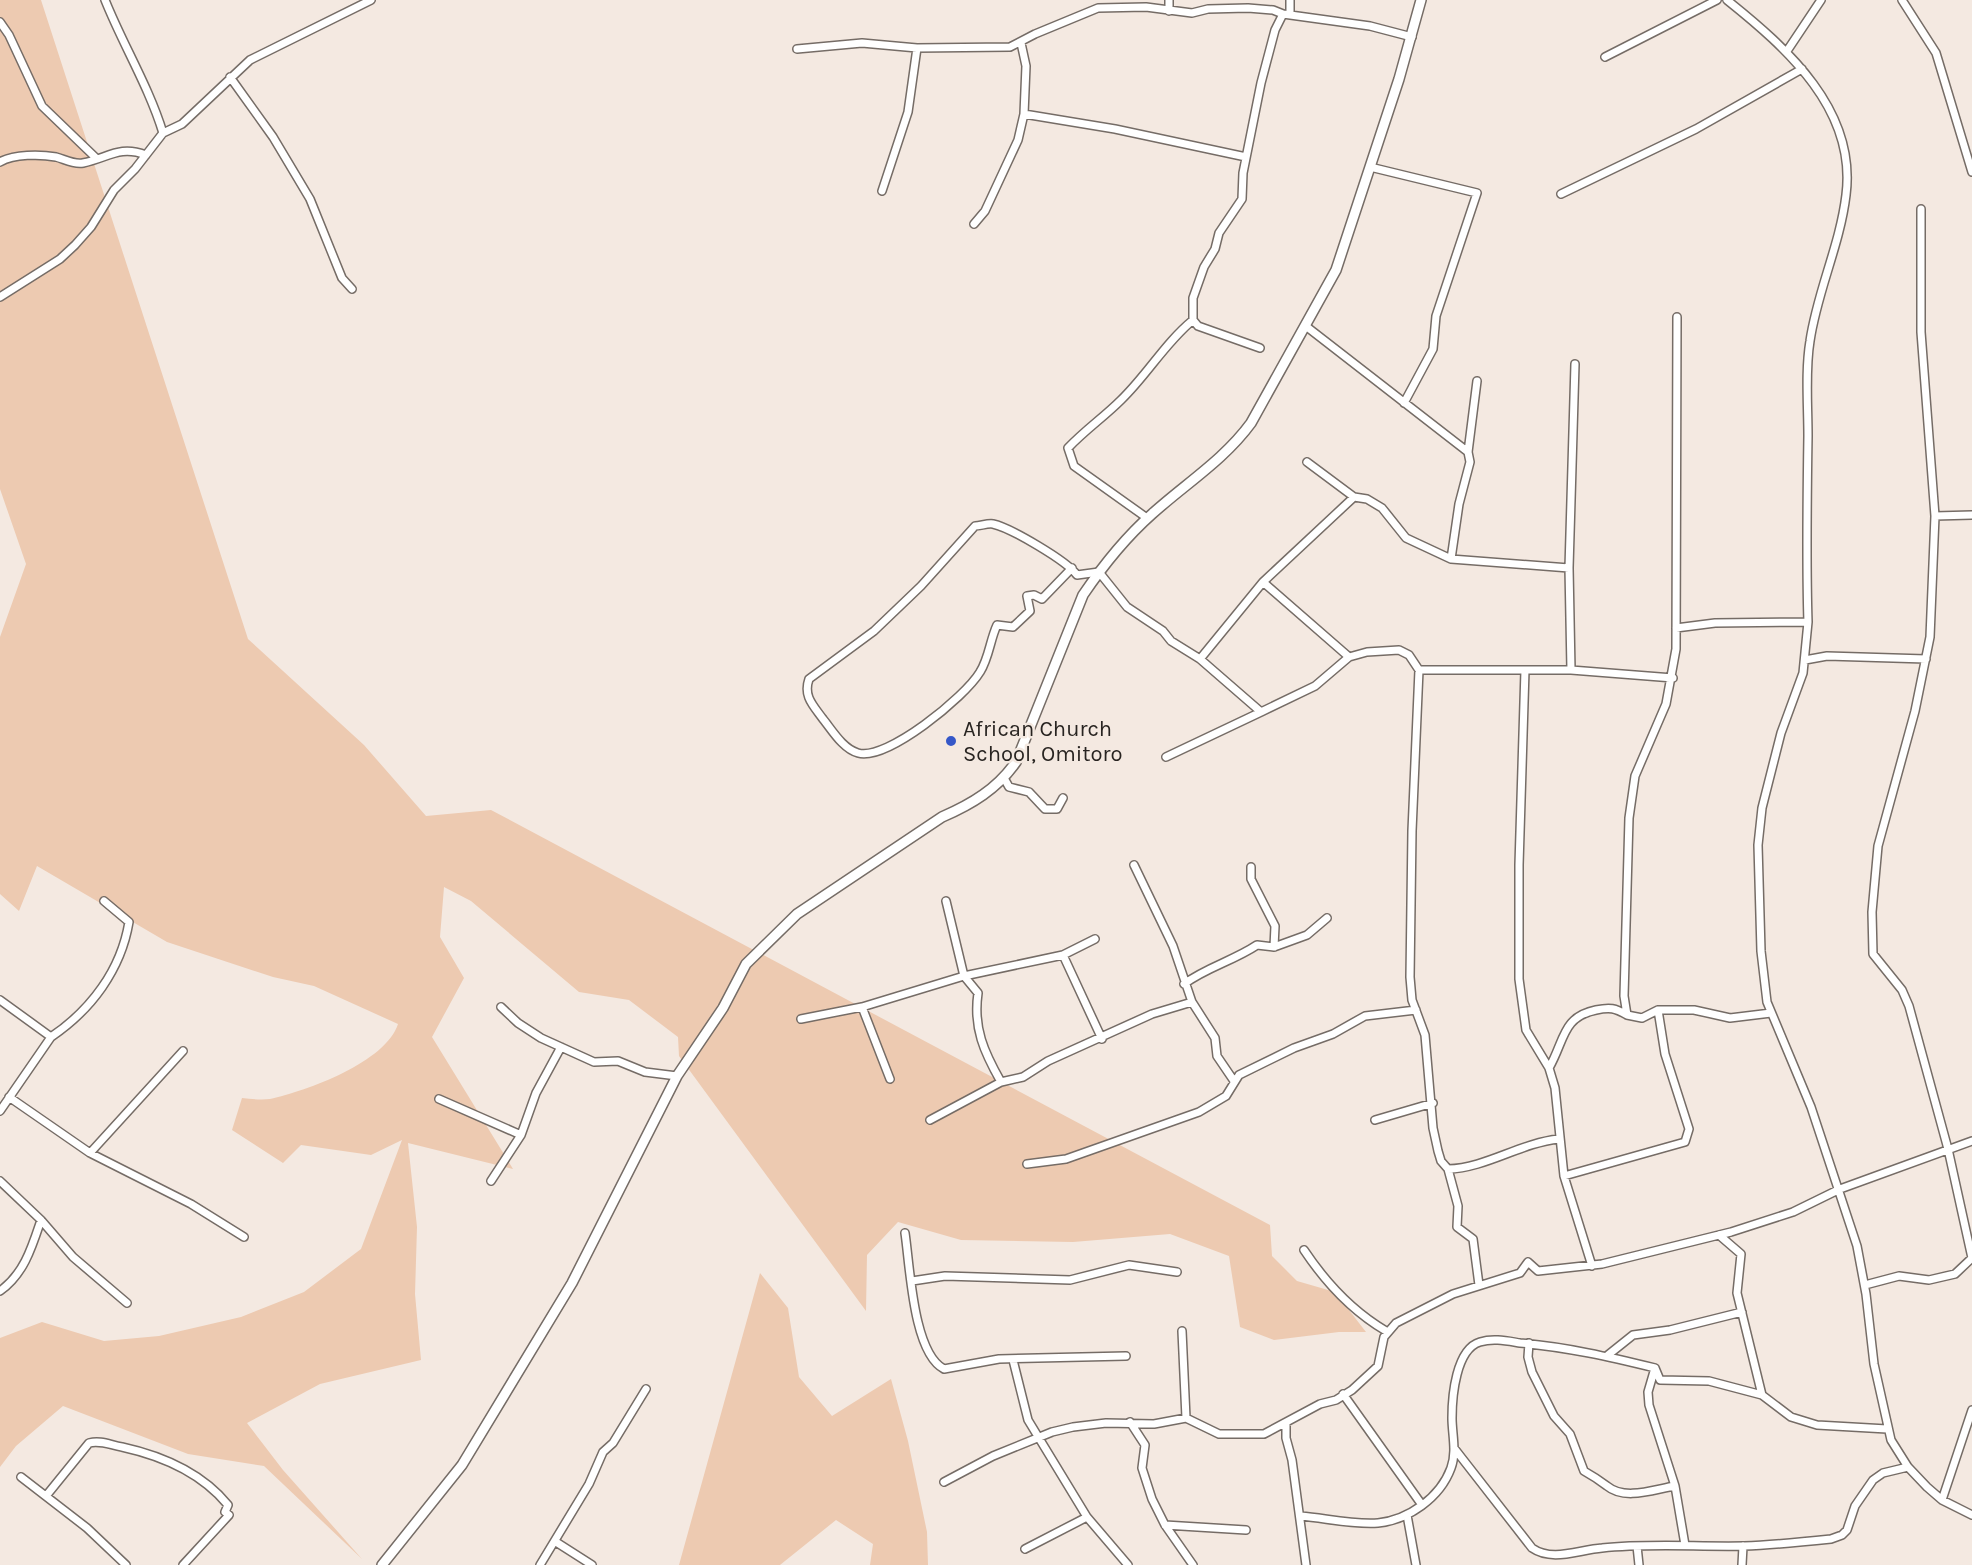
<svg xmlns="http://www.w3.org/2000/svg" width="1972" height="1565" viewBox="0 0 1972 1565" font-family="Karla,sans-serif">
  <rect width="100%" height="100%" fill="#f4e9e1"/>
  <path fill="#edcab1" d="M0,0H41L248,639L364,745L426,816L491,810L1270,1225L1272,1256L1297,1281L1335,1292L1366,1332H1339L1274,1340L1240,1327L1229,1256L1170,1234L1073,1242L961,1240L898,1222L867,1255L866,1311L679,1056L678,1037L629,1000L579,992L471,901L444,887L440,937L464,978L432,1037L513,1169L408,1143L417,1227L415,1294L421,1360L320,1384L247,1423L283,1470L362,1559L264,1466L188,1454L63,1406L16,1446L0,1467V1338L42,1322L104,1341L159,1336L241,1317L304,1292L361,1249L402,1140L371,1155L301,1145L283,1163L232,1130L242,1098C251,1099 261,1100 270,1099C307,1091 386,1062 398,1024L314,986L273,977L167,942L37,866L19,911L0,894V637L26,564L0,489Z
    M760,1273L788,1308L799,1377L832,1416L891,1379L908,1441L927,1532L928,1565H870L873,1544L836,1520L780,1565H679Z"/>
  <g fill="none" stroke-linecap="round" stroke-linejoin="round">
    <g stroke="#756c66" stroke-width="10">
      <path id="minor" d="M105,0C123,45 149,87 163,133
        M1169,0V11
        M1727,0C1787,48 1857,110 1846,195C1840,245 1817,292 1810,341C1805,371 1808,405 1808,436C1807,498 1806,560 1808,622L1803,673L1781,733L1762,808L1758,845L1761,951L1767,1002L1811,1107L1857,1246L1866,1294L1874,1364L1891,1440L1908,1467L1927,1487L1942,1500L1972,1515
        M1902,0L1936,53L1972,172
        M1290,13V0
        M0,22L9,35L42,106L96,158
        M797,49L862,43L917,48L1010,47L1035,34L1098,8L1146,7L1192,13L1208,9L1248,8L1273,10L1283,14L1370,26L1412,37
        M1787,51L1821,0
        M1605,57L1717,0
        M230,77L273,137L310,199L342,278L352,289
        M1024,114L1115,129L1246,157
        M0,162C14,154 40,154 56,157C64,159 74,165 83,163C108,158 119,145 146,155
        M1370,167L1477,193L1436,316L1433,349L1404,403
        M882,191L908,112L917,48
        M1561,194L1696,129L1802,69
        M1921,209V332L1935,516L1930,637L1915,711L1878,846L1872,912L1873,954L1902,990L1909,1006L1948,1149L1972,1258
        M974,224L985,211L1018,140L1024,114L1026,66L1021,43
        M0,297L60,259L75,245L91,227L114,190L135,169L163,133L182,124L250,60L371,0
        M1677,317L1676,649L1666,704L1635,776L1629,818L1624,996L1627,1015L1642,1018L1658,1010H1694L1730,1018L1771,1013
        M1307,327L1468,452
        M1260,348L1198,326L1193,320V298L1204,267L1215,249L1219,233L1242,199L1243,173L1261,83L1275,30L1283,14
        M1307,462L1354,497L1367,499L1382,508L1406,538L1451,559L1569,568
        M1935,516L1972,515
        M1147,518L1074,466L1068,448C1085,430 1104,417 1121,400C1147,375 1165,343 1193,320
        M1451,559L1459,504L1470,462L1468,452L1477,381
        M1072,568L1042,599L1034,595L1027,596L1030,611L1013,627L997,625C990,640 989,658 980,672C965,697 887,761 858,753C843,749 832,730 823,719C813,705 803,696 809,679L874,631L921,586L975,526C980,526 988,523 993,524C1011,528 1067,561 1077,575L1099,572L1127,607L1163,631L1171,641L1200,659L1261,712L1315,686L1349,657L1367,652L1399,650L1409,655L1419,670H1571L1673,678
        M1263,582L1349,657
        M1676,628L1715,623L1808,622
        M1200,659L1263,582L1354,497
        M1805,660L1827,656L1926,659
        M1419,670L1412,831L1410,977L1412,1000L1425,1035L1433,1128L1438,1151L1441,1161L1448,1169L1458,1206L1457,1227L1473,1239L1479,1285
        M1525,670L1519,865V979L1526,1030L1549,1068L1555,1088L1564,1176L1592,1266
        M1571,670L1569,568L1575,364
        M1166,757L1261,712
        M1004,778L1009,787L1029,792L1045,809H1057L1063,798
        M1134,865L1173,946L1192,1002L1215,1038L1217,1056L1234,1081
        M1251,867V879L1275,926L1274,947
        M946,901L964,976L978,993C973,1028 984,1052 1001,1082
        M1063,955L1102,1039
        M1184,984C1207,967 1233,961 1257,945L1274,947L1307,935L1327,918
        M0,1000L51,1037L0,1111
        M501,1007L518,1023L541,1038L594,1062L618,1061L645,1072L677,1076
        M862,1007L890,1079
        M801,1019L862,1007L964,976L1063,955L1095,939
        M51,1037C91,1010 121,970 129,922L104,901
        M1549,1068C1565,1040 1562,1017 1596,1010C1610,1007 1615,1008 1627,1015
        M9,1097L90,1153L191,1204L244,1237
        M439,1099L521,1135
        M930,1120L1001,1082L1023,1077L1048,1061L1152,1014L1192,1002
        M1375,1120L1433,1103
        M90,1153L183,1051
        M1027,1164L1066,1159L1199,1112L1226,1096L1239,1075L1294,1048L1333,1034L1365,1016L1416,1010
        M1448,1169C1486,1168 1520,1143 1559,1139
        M1564,1176L1685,1142L1689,1129L1665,1054L1658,1010
        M0,1181L41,1220L73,1257L127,1303
        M491,1181L521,1135L536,1093L561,1047
        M905,1233C910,1266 913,1353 944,1369L999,1359L1126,1356
        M1719,1235L1741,1254L1737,1293L1762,1395
        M1304,1250C1326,1283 1352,1311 1386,1331
        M912,1281L945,1276L1070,1280L1129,1265L1177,1272
        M1865,1285L1899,1276L1929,1280L1955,1274L1972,1258
        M0,1291C24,1274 32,1247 41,1220
        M1182,1331L1186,1418
        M1529,1343L1528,1357L1532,1372L1554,1416L1570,1434L1584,1471C1593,1476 1599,1480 1607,1486C1625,1501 1655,1489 1675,1486
        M1608,1355L1633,1335L1670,1330L1742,1312
        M1013,1360L1028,1420L1087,1517L1128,1565
        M1655,1368L1648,1392L1649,1405L1675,1486L1685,1545
        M1343,1394L1422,1505
        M1130,1422L1145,1445L1142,1468L1152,1499L1165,1525L1193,1565
        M1286,1424V1438L1292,1460L1306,1565
        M1454,1448L1532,1548C1552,1562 1578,1550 1602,1548C1649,1543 1697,1547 1744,1546C1773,1545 1802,1542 1831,1539L1842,1535L1847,1530L1855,1506L1873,1480L1883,1473L1908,1467
        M21,1477L87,1528L126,1565
        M944,1482L993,1456L1052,1432L1073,1427L1106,1423L1154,1424L1186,1418L1219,1434H1264L1320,1404L1336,1400L1352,1390L1378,1366L1384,1337L1396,1323L1453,1294L1520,1273L1528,1262L1538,1271L1602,1264L1731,1232L1793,1212L1840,1189L1972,1141
        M46,1496L89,1443C101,1440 110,1445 122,1447C163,1456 201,1472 228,1505L225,1512L229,1515L183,1565
        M1942,1500L1972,1410
        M1407,1515L1416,1565
        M1301,1516C1325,1518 1353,1525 1378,1523C1408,1520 1440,1498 1451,1468C1457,1452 1452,1434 1452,1418C1452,1396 1456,1349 1480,1342C1493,1338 1507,1341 1520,1343C1566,1347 1610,1357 1655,1368L1660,1380L1709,1381L1762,1395L1791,1417L1817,1425L1887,1429
        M1165,1525L1246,1530
        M556,1542L592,1565
        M1637,1546L1639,1565
        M1025,1549L1087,1517
        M540,1565L589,1484L603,1452L613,1443L646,1389
        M1742,1565L1743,1546"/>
    </g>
    <g stroke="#756c66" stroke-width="12">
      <path id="secondary" d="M382,1565L462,1465L572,1283L677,1076L723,1008L746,964L797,914L942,817C972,804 997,789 1016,762L1083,595C1102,567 1126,537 1152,514C1185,484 1224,460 1251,423L1336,270L1399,79L1421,0"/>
    </g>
    <use href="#minor" stroke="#fff" stroke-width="7"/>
    <use href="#secondary" stroke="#fff" stroke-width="9"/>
  </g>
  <circle fill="#3557c8" stroke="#f4e9e1" stroke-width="2" cx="951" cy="741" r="6"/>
  <g text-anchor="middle" stroke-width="5" stroke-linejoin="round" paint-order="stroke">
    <g font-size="22" fill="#282421" stroke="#f4e9e1" text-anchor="start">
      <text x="963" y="736">African Church<tspan x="963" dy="25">School, Omitoro</tspan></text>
    </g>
  </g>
</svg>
